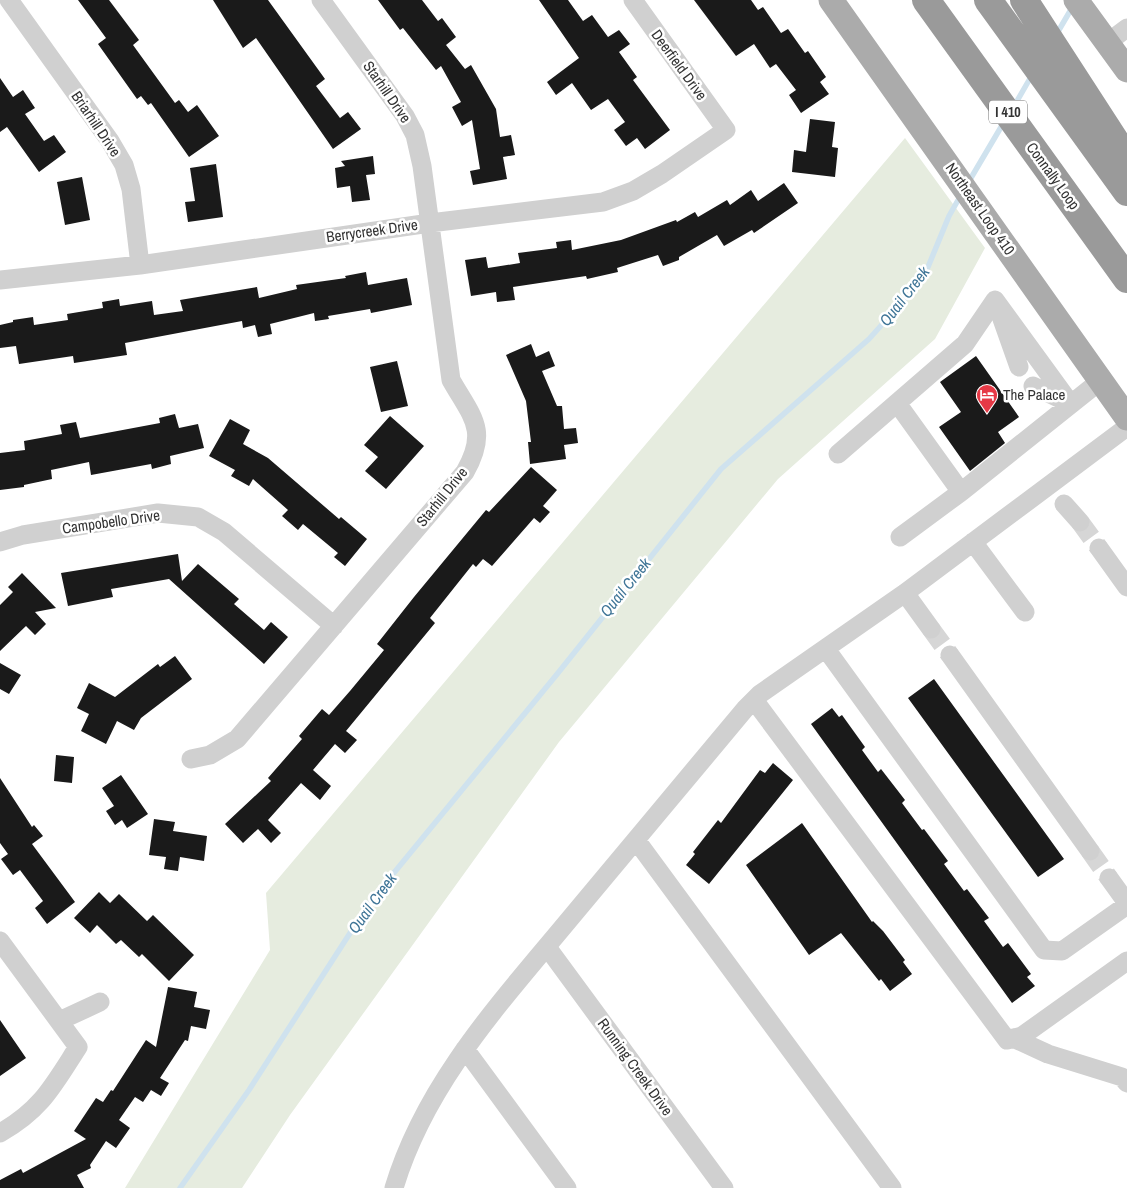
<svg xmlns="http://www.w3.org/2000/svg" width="1127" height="1188" viewBox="0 0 1127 1188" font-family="'Archivo Narrow',sans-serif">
  <rect width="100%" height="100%" fill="#fff"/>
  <path fill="#e6ecdf" d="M905,138L985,248L935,339L778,479L559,742L290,1115L242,1188H125L270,950L266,893Z"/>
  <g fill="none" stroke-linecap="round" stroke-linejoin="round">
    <path stroke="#cfe2ee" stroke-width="5.5" d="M1056,35L1073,6
      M1013,108L1032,75
      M968,183L1004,122
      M180,1188L249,1090L370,902L558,673L721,469L869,339L905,299L928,267L949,216L961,195"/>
  </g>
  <path fill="#1a1a1a" d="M78,0H109L139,40L133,45L175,103L179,100L188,112L197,105L219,136L189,157L151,103L148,105L141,96L137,99L98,44L106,38Z
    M213,0H268L325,79L316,86L340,118L348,112L361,129L333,149L256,38L243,48Z
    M378,0H422L438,21L442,18L456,37L446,45L465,69L471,65L496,109L500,137L511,135L515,155L503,157L507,179L473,185L470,171L480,169L472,120L462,126L452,107L461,102L441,66L436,70L403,28L400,30Z
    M539,0H568L583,21L592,15L608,37L619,30L630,44L619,52L637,77L633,80L670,130L645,149L637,138L626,146L614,130L625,122L608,99L591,110L572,83L556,95L547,82L579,58Z
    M694,0H751L758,10L763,7L781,33L788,29L805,53L808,51L826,77L820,82L829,94L801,113L789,95L796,90L776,64L770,68L754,44L736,56Z
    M0,78L13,97L23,90L35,108L25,114L44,141L54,135L66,152L39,172L7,127L0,132Z
    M810,119L835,122L832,147L838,148L835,177L792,172L794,150L806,152Z
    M373,156L375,174L366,175L370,200L352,202L350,186L337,188L335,168L345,166L341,161Z
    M216,164L223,217L188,222L185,202L195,201L190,168Z
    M82,177L90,220L65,225L57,182Z
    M784,183L798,203L754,233L752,230L724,246L717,235L679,257V260L663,266L658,255L617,268L618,272L587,279L586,276L513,287L515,300L497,302L496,292L471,296L465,260L486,257L488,268L520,263L518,253L557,248L556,242L571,240L572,250L621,240L676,220L677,222L695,212L698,217L727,200L730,205L751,190L758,201Z
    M366,272L368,285L407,278L412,305L371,313L370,309L328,316L329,319L315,321L314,313L270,324L272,334L258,337L255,325L243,328L242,321L125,343L127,355L74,363L73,356L19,364L16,346L0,348V325L13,322V320L33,317L34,325L68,320L67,314L103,308L102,302L119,299L120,306L152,301L154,315L183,311L180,300L257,287L259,298L297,289L296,285L346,278L345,276Z
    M531,344L536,357L549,351L555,366L542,371L557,406H562L564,429L576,428L578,443L564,445L566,459L530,464L528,442H531L526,401L506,355Z
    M976,356L1019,417L998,432L1005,443L970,471L939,427L961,412L940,382Z
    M397,361L408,406L381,412L370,367Z
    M175,414L179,428L198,424L204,448L170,456L171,464L152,469L151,464L91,475L89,462L51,470L52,479L24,485V487L0,490V453L25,450L24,441L62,434L60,425L76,422L80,438L160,423L159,418Z
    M390,416L424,446L386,489L365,471L378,457L364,445Z
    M230,419L250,430L243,444L268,458L339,519L341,517L367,539L345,566L334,557L338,553L303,524L298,530L282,516L288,510L253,479L249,486L231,476L235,470L209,456Z
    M531,467L557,490L543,506L550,512L540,523L534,518L492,566L483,559L476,567L473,564L430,618L435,623L346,731L357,740L345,753L335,744L313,770L331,786L320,800L301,783L268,820L281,833L271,843L258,829L243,843L225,824L271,781L268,778L302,739L299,736L322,709L329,715L350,691L384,650L377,644L414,597L486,510L489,512Z
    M178,554L182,581L198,564L239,599L234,604L264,630L271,622L288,637L264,664L169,579L111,589L113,597L68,606L61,573Z
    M22,573L56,608L35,612L46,624L35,635L26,626L0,651V605L13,592L8,587Z
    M175,656L192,679L141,718L134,730L117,721L106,744L81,731L89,714L77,708L89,683L115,697L158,664L160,667Z
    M0,663L21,675L9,694L0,689Z
    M934,679L1064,859L1038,877L908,698Z
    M832,708L839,717L842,715L865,747L862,750L878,772L881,769L905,800L902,803L922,830L924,829L948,861L944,864L964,891L967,889L989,918L984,921L1003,947L1008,943L1031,974L1027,977L1035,986L1012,1003L811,724Z
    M56,755L74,757L72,783L54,781Z
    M773,763L793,780L709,884L686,865L695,854L693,852L718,820L721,823L760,770L765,773Z
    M121,775L148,814L127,828L122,820L115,825L106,811L114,806L102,788Z
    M0,778L32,827L34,825L43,836L32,844L75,902L47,924L35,908L43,901L20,870L13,875L1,859L8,854L0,843Z
    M154,819L175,822L173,831L207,836L204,861L180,857L178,871L164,869L166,857L149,855Z
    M802,823L872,922L873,921L883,931L905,960L903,962L912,974L890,991L881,979L879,981L841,933L809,955L746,865Z
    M99,892L110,903L119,894L147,921L153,915L194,955L169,981L142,954L139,957L121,940L116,944L97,925L90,933L74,918Z
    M168,987L197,992L194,1007L210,1010L206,1029L191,1026L188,1041L185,1040L160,1078L169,1083L161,1096L151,1090L143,1102L135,1097L119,1120L130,1128L116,1148L106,1141L90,1165L91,1168L77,1175L84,1188H0V1180L21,1169L23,1173L86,1139L74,1131L96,1098L103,1102L111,1090L113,1091L146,1040L156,1047Z
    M0,1020L26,1058L0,1076Z"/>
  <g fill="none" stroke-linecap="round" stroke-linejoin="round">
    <path stroke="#d6d6d6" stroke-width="19" stroke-dasharray="19 9" stroke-linecap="butt" d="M1080,522L1099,548
      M931,629L950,655
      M1090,851L1109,878"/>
    <path stroke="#d0d0d0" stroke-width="19" d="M9,0L110,141L124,165L131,189L140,265
      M1107,43L1127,28
      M0,280L140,265L430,223L603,202L633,191L662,174L726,130L633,0
      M1002,319L1019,367
      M1033,386L1069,403
      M897,403L961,492L900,537
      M838,454L965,344L995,300L1070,403
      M961,492L1100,381
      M1064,504L1080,522
      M0,542L23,535L158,513L198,517L224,532L334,626
      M973,542L1025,612
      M1099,548L1127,587
      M905,593L931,629
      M826,649L1044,950L1062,951L1127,905
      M950,655L1090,851
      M754,700L1007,1040L1022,1036L1127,961
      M191,759L210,755L237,739L465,472C489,430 472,417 451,380L422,166L415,135L405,116L321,0
      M636,840L892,1188
      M1109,878L1127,903
      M0,941L78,1047C53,1086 41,1110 0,1133
      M547,947L724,1188
      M59,1021L100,1002
      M1013,1038L1048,1054L1122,1077L1127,1083
      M465,1049L567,1188
      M394,1188C425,1084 500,1003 568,921C627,850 686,780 745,709L760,694L905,593L1127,427"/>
    <path stroke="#ababab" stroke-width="25" d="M831,0L1127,418
      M1076,0L1127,70"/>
    <path stroke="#9a9a9a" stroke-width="28" d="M926,0L1127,279
      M988,0L1127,192
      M1024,0L1127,159"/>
  </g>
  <defs>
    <g id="hotel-pin" transform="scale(1.125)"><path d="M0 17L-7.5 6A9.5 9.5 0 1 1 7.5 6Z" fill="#e63946" stroke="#fff"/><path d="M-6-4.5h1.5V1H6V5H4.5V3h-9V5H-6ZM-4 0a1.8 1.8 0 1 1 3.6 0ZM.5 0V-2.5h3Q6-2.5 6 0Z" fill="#fff"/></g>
  </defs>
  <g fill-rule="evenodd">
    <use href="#hotel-pin" x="987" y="395"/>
  </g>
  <g text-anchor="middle" stroke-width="5" stroke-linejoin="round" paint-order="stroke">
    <rect fill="#fff" stroke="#707070" stroke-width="1" x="989" y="100.5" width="38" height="23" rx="4"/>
    <g font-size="14" font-weight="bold" fill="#333">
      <text x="1008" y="117">I 410</text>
    </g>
    <g font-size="15" fill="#333" stroke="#fff">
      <text transform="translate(679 65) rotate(54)" y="5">Deerfield Drive</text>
      <text transform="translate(387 92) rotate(55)" y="5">Starhill Drive</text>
      <text transform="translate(96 124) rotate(56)" y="5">Briarhill Drive</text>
      <text transform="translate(1053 176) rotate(54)" y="5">Connally Loop</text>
      <text transform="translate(980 209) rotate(55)" y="5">Northeast Loop 410</text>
      <text transform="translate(372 231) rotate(-8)" y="5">Berrycreek Drive</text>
      <text transform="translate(442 497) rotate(-51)" y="5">Starhill Drive</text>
      <text transform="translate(111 522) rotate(-8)" y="5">Campobello Drive</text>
      <text transform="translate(635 1067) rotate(54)" y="5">Running Creek Drive</text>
    </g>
    <g font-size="15" fill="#333" stroke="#fff" text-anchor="start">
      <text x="1003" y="400">The Palace</text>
    </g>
    <g font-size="16" font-style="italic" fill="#3f7597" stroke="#fff">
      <text transform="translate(904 296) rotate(-52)" y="6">Quail Creek</text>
      <text transform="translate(625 587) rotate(-51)" y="6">Quail Creek</text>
      <text transform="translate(372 903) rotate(-54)" y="6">Quail Creek</text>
    </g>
  </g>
</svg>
